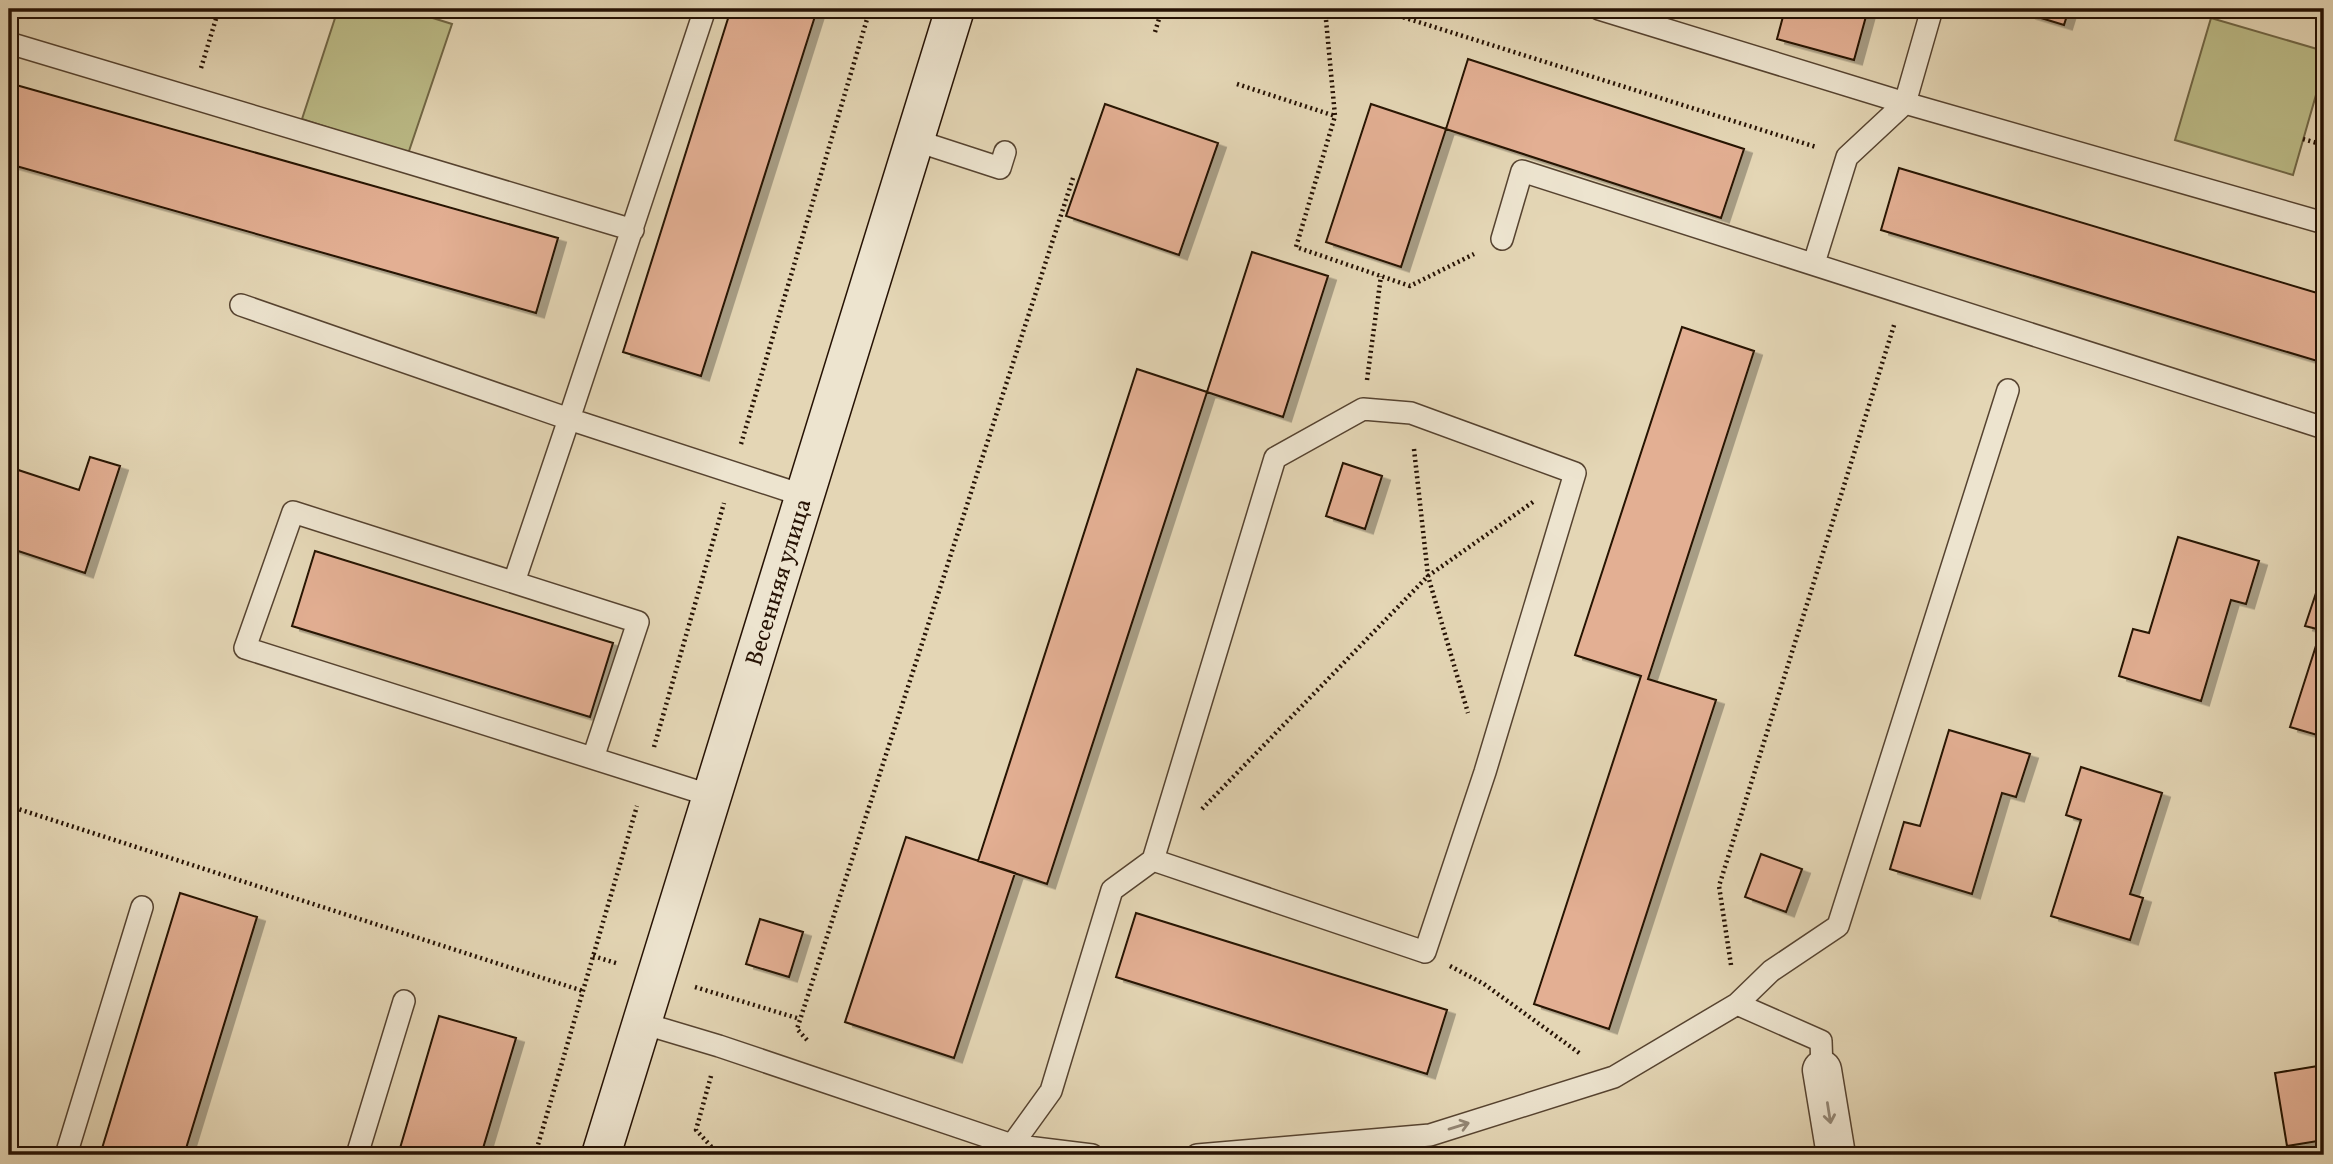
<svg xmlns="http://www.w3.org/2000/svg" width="2333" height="1164" viewBox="0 0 2333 1164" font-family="Vollkorn,serif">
  <defs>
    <filter id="shadow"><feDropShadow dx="8" dy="4.5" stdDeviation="0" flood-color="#0004"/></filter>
  </defs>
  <rect width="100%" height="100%" fill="#e4d6b5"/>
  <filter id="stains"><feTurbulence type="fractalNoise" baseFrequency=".00286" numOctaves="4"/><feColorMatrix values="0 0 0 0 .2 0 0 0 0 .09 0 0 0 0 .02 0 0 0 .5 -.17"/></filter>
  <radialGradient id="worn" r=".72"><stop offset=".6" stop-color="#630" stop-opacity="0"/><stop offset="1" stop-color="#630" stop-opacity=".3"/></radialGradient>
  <path fill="#bcbc88" stroke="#716746" stroke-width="2" d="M338,9H404L452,24L408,154L302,119Z
    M2211,18L2324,51V67L2293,175L2175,140Z"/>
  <path fill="#e3af93" stroke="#261204" stroke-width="2" filter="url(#shadow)" d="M731,9H803L816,13L701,376L623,352Z
    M1785,9H1868L1854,60L1777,39Z
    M2030,9H2069L2064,25L2028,14Z
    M1468,59L1744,149L1721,218L1446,129Z
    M9,83L558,238L536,313L9,164Z
    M1105,104L1218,143L1179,255L1066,216Z
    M1371,104L1446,129L1401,267L1326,242Z
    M1899,168L2324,295V363L1881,230Z
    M1252,252L1328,276L1283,417L1207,392Z
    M1682,327L1754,351L1648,679L1716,700L1609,1029L1534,1004L1641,676L1575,655Z
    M1137,369L1207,392L1047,884L978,861Z
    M90,457L120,466L85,573L9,548V467L79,490Z
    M1343,463L1382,476L1365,529L1326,516Z
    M2178,537L2259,561L2246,604L2231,600L2201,701L2119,676L2133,629L2149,633Z
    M315,551L613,643L590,717L292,626Z
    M2321,578L2324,580V737L2290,727L2321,630L2305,626Z
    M1949,730L2030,754L2016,797L2002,793L1972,894L1890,869L1904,822L1920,826Z
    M2081,767L2162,793L2130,894L2143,898L2130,940L2051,916L2081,820L2066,815Z
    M906,837L1015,873L954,1058L845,1022Z
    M1761,854L1802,869L1786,912L1745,897Z
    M180,893L257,917L184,1155H100Z
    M1136,913L1447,1010L1427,1074L1116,977Z
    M760,919L803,932L789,977L746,964Z
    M439,1016L516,1038L481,1155H398Z
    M2324,1065V1140L2287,1146L2275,1073Z"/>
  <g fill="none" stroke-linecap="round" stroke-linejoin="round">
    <g stroke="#564330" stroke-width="24">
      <path id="lane" d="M705,9L569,419L805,496
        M1599,9L1905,103L2324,223
        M9,43L633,230
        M914,140L1000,168L1005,152
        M1502,239L1522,171L2324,428
        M1814,263L1847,157L1905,103L1932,9
        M241,305L569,419L514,582
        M593,758L638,622L293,512L245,648L712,796
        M1737,1004L1821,1041L1822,1070
        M642,1023L719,1046L1012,1145L1051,1091L1112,890L1153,860L1275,458L1363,409L1411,413L1575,473L1485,772L1425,952L1153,860
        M1012,1145L1092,1155
        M66,1155L142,907
        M357,1155L404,1001
        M1197,1155L1430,1135L1614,1077L1737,1004L1771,971L1838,926L2008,390"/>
    </g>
    <g stroke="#564330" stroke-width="41">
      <path id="street" d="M1822,1070L1836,1155"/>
    </g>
    <g stroke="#261204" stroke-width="41">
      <path id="secondary" d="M601,1155L955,9"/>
    </g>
    <path stroke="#261204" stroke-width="4.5" stroke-dasharray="2 3.5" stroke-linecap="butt" d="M1325,9L1335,116L1296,247L1410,286L1474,254
      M1377,9L1816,147
      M1155,32L1162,9
      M201,68L219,9
      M1237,84L1335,116
      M2303,139L2324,145
      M1367,380L1381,276
      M741,444L870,9
      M1414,449L1428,576L1468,713
      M654,747L724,503
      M9,806L583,991
      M1202,809L1428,576L1533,502
      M593,956L619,964
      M1731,965L1719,886L1895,322
      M1450,966L1484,984L1582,1055
      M695,987L800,1019
      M807,1040L797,1029L1074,175
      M711,1076L696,1130L719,1155
      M535,1155L637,806"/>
    <use href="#lane" stroke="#ede4cf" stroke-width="21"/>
    <use href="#street" stroke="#ede4cf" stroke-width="38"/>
    <use href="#secondary" stroke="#ede4cf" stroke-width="38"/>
  </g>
  <defs><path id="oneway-shaft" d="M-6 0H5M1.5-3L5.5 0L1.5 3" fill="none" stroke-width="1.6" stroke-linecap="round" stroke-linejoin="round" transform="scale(1.75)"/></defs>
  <g stroke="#938674">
    <use href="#oneway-shaft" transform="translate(1829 1113) rotate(81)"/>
    <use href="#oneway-shaft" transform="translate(1459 1126) rotate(-17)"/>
  </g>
  <g text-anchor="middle" stroke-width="5" stroke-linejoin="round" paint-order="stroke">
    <g font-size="24" fill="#261204" stroke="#ede4cf">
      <text transform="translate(778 582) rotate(-73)" y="8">Весенняя улица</text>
    </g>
  </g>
  <rect width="2333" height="1164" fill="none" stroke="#e4d6b5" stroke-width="35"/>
  <rect x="10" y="10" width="2312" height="1143" fill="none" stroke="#261204" stroke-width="3.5"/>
  <rect x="18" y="18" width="2298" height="1129" fill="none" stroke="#261204" stroke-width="2"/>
  <rect width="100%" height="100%" filter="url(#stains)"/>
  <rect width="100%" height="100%" fill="url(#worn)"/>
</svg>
